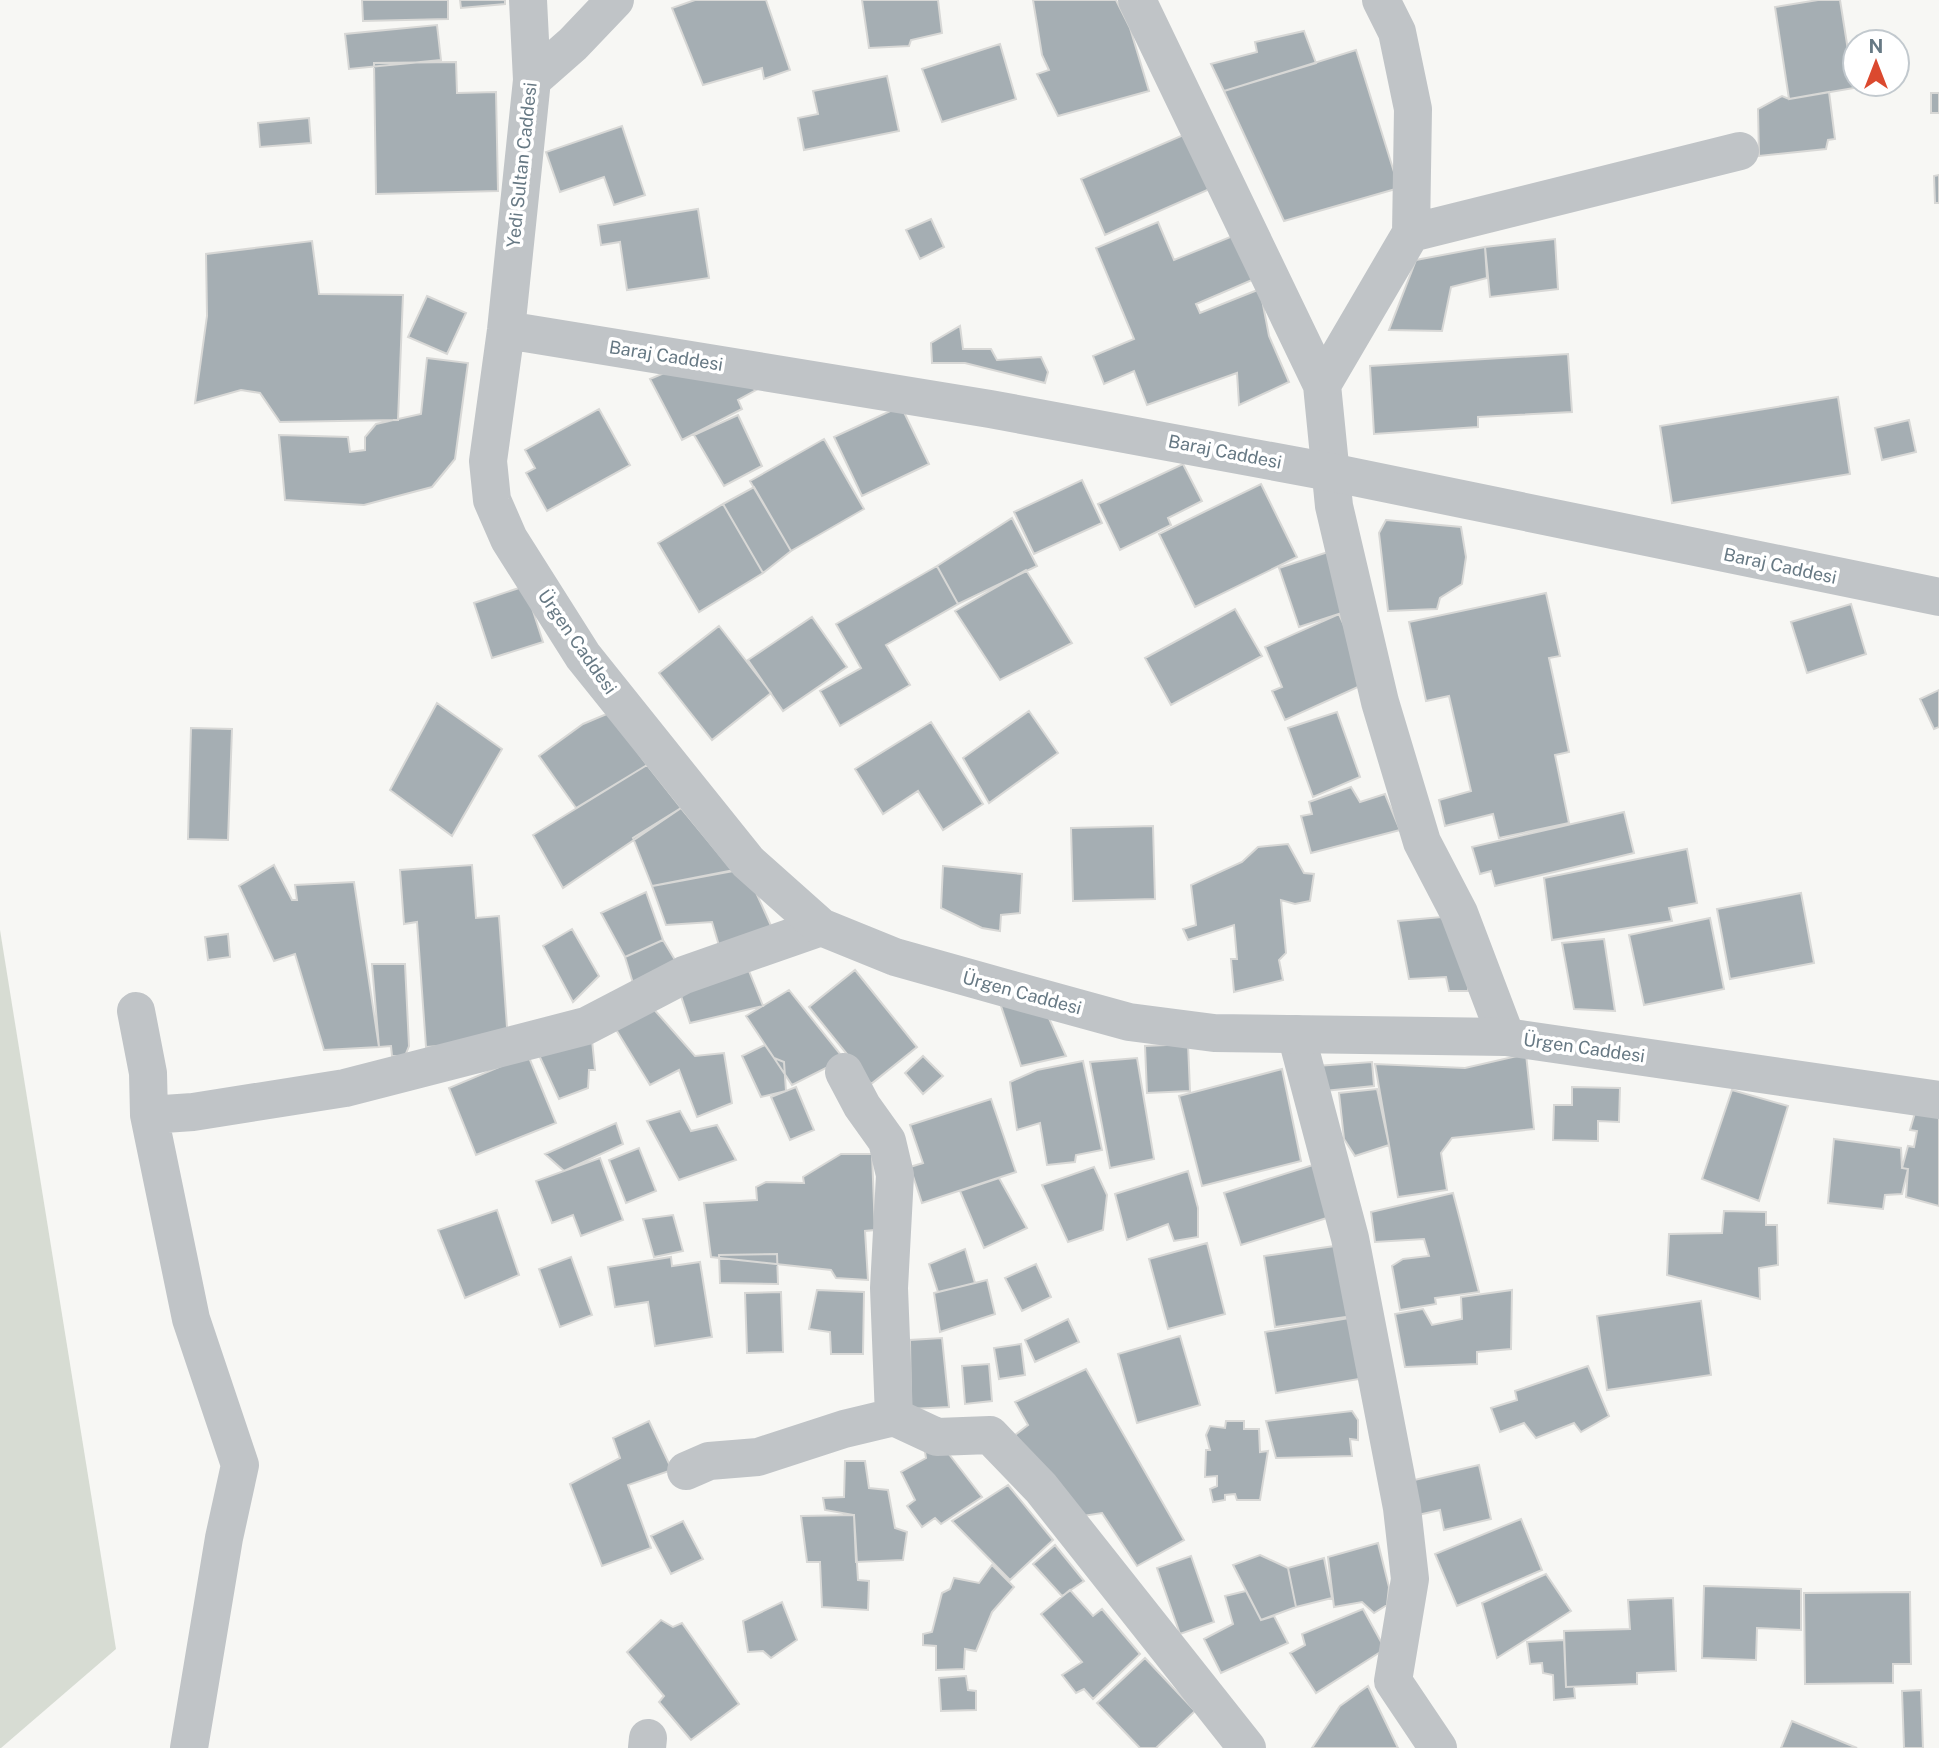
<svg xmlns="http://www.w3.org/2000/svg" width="1939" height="1748" viewBox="0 0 1939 1748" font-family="'Public Sans',sans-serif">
  <rect width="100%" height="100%" fill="#f7f7f4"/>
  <path fill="#d7dcd3" d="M0,930L116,1649L1,1748H0Z"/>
  <path fill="#a5aeb3" stroke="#d8d8d6" stroke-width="2" d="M362,0H448V19L363,21Z
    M460,0H505V4L461,8Z
    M695,0H766L790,70L764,79L762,68L703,85L672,8Z
    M862,0H938L942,33L911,40L909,46L869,48Z
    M1033,0H1116L1130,28L1149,91L1058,116L1037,74L1049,70L1042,55Z
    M1818,0H1840L1854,88L1789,99L1775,7Z
    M437,25L441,60L349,69L345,34Z
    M1304,31L1316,63L1224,91L1211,64L1257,52L1255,42Z
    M1000,44L1016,99L942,122L922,69Z
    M1356,50L1399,188L1284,221L1224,91Z
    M456,62L457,93L496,92L498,191L376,194L374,63Z
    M887,76L899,131L804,150L798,118L818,114L813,91Z
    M1829,92L1835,139L1828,140L1826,149L1759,156L1758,109L1782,96L1789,99Z
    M1931,93H1939V113H1931Z
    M309,118L311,143L260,147L258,123Z
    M622,126L645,195L614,205L604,177L560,192L546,152Z
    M1188,133L1212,188L1105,235L1081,179Z
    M1939,175V203H1935L1934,176Z
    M698,209L709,278L627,290L620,242L601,245L598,225Z
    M931,219L944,247L920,259L906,230Z
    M1158,222L1174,260L1240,233L1259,277L1196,304L1200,313L1260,289L1269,336L1289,382L1239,405L1237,373L1147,405L1134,371L1104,384L1093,356L1134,339L1096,248Z
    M1555,239L1558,289L1490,297L1485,247Z
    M312,241L319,294L403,295L398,420L280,422L260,393L241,390L195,403L207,316L206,254Z
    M1485,247L1487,278L1451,287L1442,331L1389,330L1416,260Z
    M427,296L466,313L447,354L408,337Z
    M960,326L963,349H991L997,360L1041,357L1048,372L1045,383L965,363H932L931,343Z
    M1568,354L1572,412L1478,417V427L1374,434L1370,366Z
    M427,358L468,363L455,459L432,487L364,505L285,500L279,435L348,437L350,452L365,450V437L376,424L421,414Z
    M699,358L756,390L738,400L742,409L682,440L650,379Z
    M1838,397L1850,474L1672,503L1660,426Z
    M901,406L929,464L862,496L834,437Z
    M599,409L630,465L547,511L526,473L535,468L525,450Z
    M738,415L762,466L724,486L694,435Z
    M1909,420L1916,452L1882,460L1875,428Z
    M824,439L864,509L791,551L750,481Z
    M1183,464L1202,501L1168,518L1171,525L1120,550L1098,504Z
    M1082,480L1102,523L1034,554L1014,512Z
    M1261,484L1297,557L1195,607L1159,534Z
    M754,487L791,551L763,573L723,504Z
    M723,504L763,573L699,612L658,543Z
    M1012,518L1037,566L958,604L937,566Z
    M1386,520L1461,527L1466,557L1462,584L1440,598L1437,609L1388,611L1379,533Z
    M1331,551L1351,610L1299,627L1279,568Z
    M937,566L958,604L886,645L910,685L840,726L820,691L861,668L836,624Z
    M1026,570L1072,643L1000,680L955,611Z
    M525,586L543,642L492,658L474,603Z
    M1546,593L1560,656L1549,658L1569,752L1555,755L1569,823L1499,838L1493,814L1445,826L1439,800L1471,791L1449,696L1426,701L1409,622Z
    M1851,604L1866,654L1807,673L1791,622Z
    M1235,609L1262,656L1171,705L1145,658Z
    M1339,614L1369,682L1285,720L1272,691L1282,687L1265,647Z
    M812,617L847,667L783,711L748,660Z
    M719,626L771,693L712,740L659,673Z
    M1939,690V727L1934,729L1920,699Z
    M437,703L502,749L452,836L390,790Z
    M1029,711L1058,753L989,803L963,758Z
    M1337,712L1360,777L1313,797L1288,728Z
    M609,713L647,765L576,808L539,756L583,724Z
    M931,722L983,804L943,830L918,791L883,814L855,769Z
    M191,728L232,729L228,840L188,839Z
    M647,765L681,808L563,888L533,835Z
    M1351,787L1360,802L1385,794L1400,830L1311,853L1301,816L1312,814L1309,802Z
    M681,808L733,871L652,886L633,838Z
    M1624,812L1634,853L1495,886L1491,871L1480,874L1472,847Z
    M1153,826L1155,899L1073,901L1071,828Z
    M1288,844L1304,873L1314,874L1310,901L1295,904L1281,900L1286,953L1279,960L1283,980L1234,992L1231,959H1237L1234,925L1188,940L1183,929L1196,925L1191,885L1242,862L1258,847Z
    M1687,849L1697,903L1669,908L1672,921L1552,940L1544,878Z
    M274,865L292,900H297L295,885L354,882L379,1047L324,1050L295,954L274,961L239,886Z
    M472,865L476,918L499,916L508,1041L426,1047L417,922L404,924L400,870Z
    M943,866L1022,874L1020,913L1001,915L1000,931L982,928L941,908Z
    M745,868L777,939L720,949L712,922L666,925L652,886Z
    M646,892L663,940L625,957L601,913Z
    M1801,893L1814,963L1730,979L1717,909Z
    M1453,916L1470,965L1468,991H1449L1446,977L1409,979L1398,921Z
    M1710,918L1724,989L1644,1005L1629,935Z
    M572,929L599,976L573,1002L543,946Z
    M228,934L230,957L208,960L205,937Z
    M1604,939L1615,1011L1574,1009L1562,943Z
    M663,940L684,975L636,993L625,957Z
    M743,956L763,1006L690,1023L679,990Z
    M372,964H405L409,1046L405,1056H392L391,1046L379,1047Z
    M855,970L917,1047L871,1084L809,1007Z
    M789,990L844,1059L792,1085L746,1016Z
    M1000,1003L1043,1005L1066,1056L1021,1066Z
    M651,1006L695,1056L724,1053L732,1103L697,1117L679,1070L650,1085L612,1023Z
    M592,1040L595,1070H589L588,1088L559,1099L538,1053Z
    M1188,1044L1190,1091L1147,1093L1145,1046Z
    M765,1045L774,1058L784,1062L786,1091L761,1097L742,1056Z
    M1526,1054L1534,1129L1452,1138L1441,1153L1447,1190L1398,1197L1375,1064L1465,1068Z
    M528,1055L556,1123L476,1155L449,1088Z
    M923,1056L943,1076L923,1094L905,1073Z
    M1137,1058L1154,1159L1110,1168L1090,1062Z
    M1083,1061L1102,1150L1076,1155L1075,1162L1047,1165L1040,1123L1017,1130L1010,1082L1037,1070Z
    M1372,1062L1374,1086L1324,1091L1316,1066Z
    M1282,1069L1301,1161L1202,1186L1179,1096Z
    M796,1087L814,1130L790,1140L771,1097Z
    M1572,1087L1620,1088L1619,1122L1598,1121V1141L1553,1140L1554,1105H1572Z
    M1377,1089L1389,1145L1355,1156L1344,1139L1339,1093Z
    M1732,1090L1788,1106L1759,1201L1702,1179Z
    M991,1099L1016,1172L922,1203L910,1167L923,1163L910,1125Z
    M1917,1106L1939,1113V1206L1906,1197L1908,1169L1902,1168L1908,1146L1914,1147L1917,1131L1910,1130Z
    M680,1111L691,1131L717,1125L736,1160L679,1180L647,1121Z
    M616,1123L623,1144L564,1171L545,1154Z
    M1834,1139L1901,1148L1902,1168L1908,1169L1902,1194L1885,1195L1883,1209L1828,1203Z
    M639,1148L656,1191L626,1203L609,1160Z
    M841,1154H872L875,1230L865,1231L868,1280L836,1278L831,1270L711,1257L704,1203L757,1200L756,1187L766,1182L804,1183L803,1177Z
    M600,1158L623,1220L581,1236L573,1215L552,1223L536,1181Z
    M1316,1164L1333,1216L1241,1245L1224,1193Z
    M1094,1167L1107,1195L1103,1230L1068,1242L1042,1185Z
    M1188,1171L1198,1208V1237L1174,1241L1168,1224L1127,1240L1115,1194Z
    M999,1178L1027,1228L984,1248L960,1191Z
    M1453,1193L1479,1292L1435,1298L1436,1304L1400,1310L1392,1266L1403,1259L1429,1256L1424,1239L1375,1242L1371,1212Z
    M497,1210L519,1275L465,1298L438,1230Z
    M1724,1211L1766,1212V1225H1777L1778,1265L1759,1268L1760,1299L1667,1275L1669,1234L1722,1233Z
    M673,1215L683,1251L654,1257L643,1219Z
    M1207,1243L1225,1314L1168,1329L1149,1259Z
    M1342,1245L1353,1316L1275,1327L1264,1256Z
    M965,1249L975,1283L938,1292L929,1264Z
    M777,1254L778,1284L720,1283L719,1255Z
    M571,1257L592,1315L560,1327L539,1269Z
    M671,1257L672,1266L700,1262L712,1337L655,1346L648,1302L615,1307L608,1267Z
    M1036,1264L1051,1297L1022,1311L1005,1278Z
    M987,1280L995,1314L940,1332L934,1293Z
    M817,1290L864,1292L863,1354H831L830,1332L809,1329Z
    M1512,1290L1511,1349L1477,1352V1364L1405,1367L1395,1314L1423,1309L1432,1325L1462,1319L1461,1297Z
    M781,1292L783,1352L747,1353L745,1293Z
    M1701,1301L1711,1375L1607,1390L1597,1316Z
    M1355,1317L1365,1378L1276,1393L1265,1332Z
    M1068,1319L1079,1342L1035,1362L1025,1340Z
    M1180,1336L1200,1405L1137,1423L1118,1354Z
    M942,1338L949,1407L911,1409L910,1340Z
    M1021,1344L1025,1375L999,1379L994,1348Z
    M989,1364L992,1401L965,1404L962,1366Z
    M1588,1366L1609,1416L1581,1432L1574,1423L1536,1438L1524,1423L1500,1432L1491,1408L1517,1400L1515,1391Z
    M1086,1369L1184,1540L1137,1566L1102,1513L1083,1516L1015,1435L1028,1425L1015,1402Z
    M1352,1411L1358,1420V1440L1350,1439L1352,1456L1276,1458L1266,1421Z
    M649,1421L672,1470L628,1485L651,1548L602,1566L570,1484L620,1458L613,1438Z
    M1226,1421H1244V1429H1259L1260,1452L1268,1451L1260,1500H1237L1235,1494L1225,1495V1500L1213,1502L1210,1489L1217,1486V1476L1205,1477L1206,1450H1210L1206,1435L1210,1426L1225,1428Z
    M945,1449L982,1497L941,1524L935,1518L922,1527L907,1506L915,1500L901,1472L926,1458L925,1452Z
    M845,1461H865L869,1488L888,1490L895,1528L907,1532L903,1560L856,1562L854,1515L825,1510L823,1498L844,1497Z
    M1479,1465L1491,1519L1444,1530L1440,1510L1418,1515L1410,1481Z
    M1008,1485L1053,1540L1010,1580L952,1521Z
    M854,1515L858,1580L869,1581L868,1610L822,1607L820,1562H807L801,1516Z
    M1521,1519L1542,1570L1457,1606L1435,1554Z
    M683,1521L703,1559L671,1574L651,1536Z
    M1378,1543L1389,1587L1387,1605L1374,1613L1362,1602L1334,1607L1328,1557Z
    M1055,1545L1084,1581L1062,1596L1033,1564Z
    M1260,1555L1288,1568L1296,1607L1261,1620L1233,1565Z
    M1191,1556L1214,1622L1180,1634L1157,1568Z
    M1324,1558L1332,1598L1296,1607L1288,1568Z
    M992,1565L1014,1587L992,1612L976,1651L965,1649L964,1669L936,1670V1646L923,1645V1634L932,1632L942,1593L950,1589L954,1578L979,1583Z
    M1546,1574L1571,1611L1497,1658L1482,1603Z
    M1704,1586L1801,1589V1630L1757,1628L1756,1660L1702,1658Z
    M1070,1590L1093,1616L1102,1609L1140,1654L1093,1699L1084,1689L1076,1693L1062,1675L1082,1662L1041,1614Z
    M1246,1591L1261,1620L1274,1616L1288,1643L1221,1673L1204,1639L1233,1624L1225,1596Z
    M1910,1592L1911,1664H1893V1683L1805,1684L1804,1593Z
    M1673,1598L1676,1671L1637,1673V1684L1566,1687L1564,1631L1630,1629L1628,1600Z
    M782,1602L797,1640L771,1658L763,1651L748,1652L743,1621Z
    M1363,1609L1385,1649L1316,1693L1290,1653L1305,1645L1302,1634Z
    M661,1620L673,1627L682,1623L739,1704L691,1740L659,1702L664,1696L627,1652Z
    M1564,1640L1566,1687H1574L1575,1698L1554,1700L1553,1675L1543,1673L1542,1663L1530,1664L1527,1642Z
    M1145,1658L1195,1711L1156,1748H1140L1097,1703Z
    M966,1676L968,1690L976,1691V1710L941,1711L939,1678Z
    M1368,1686L1398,1748H1312L1340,1706Z
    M1921,1690L1923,1748H1904L1902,1691Z
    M1792,1721L1857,1748H1781Z"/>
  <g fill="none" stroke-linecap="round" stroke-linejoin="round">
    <path stroke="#c0c4c7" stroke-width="38" d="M1137,0L1322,385L1334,506L1380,702L1422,842L1459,913L1506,1037
      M1411,233L1740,151
      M1322,385L1411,233L1413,109L1397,32L1381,0
      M136,1011L148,1073L149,1115L193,1112L345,1088L586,1026L684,975L821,927
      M1296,1034L1350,1238L1402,1508L1410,1579L1393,1681L1438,1748
      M844,1072L862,1106L887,1141L895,1175L889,1288L894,1417L937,1437L990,1435L1041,1488L1247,1748
      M149,1115L191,1319L240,1465L224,1538L189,1748
      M686,1471L709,1461L758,1457L844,1429L894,1417
      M647,1748L648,1738"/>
    <path stroke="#c0c4c7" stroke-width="38" d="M528,0L532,80L506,330L488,461L492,500L509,539L583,656L748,862L821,927L895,957L1009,989L1129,1022L1214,1033L1506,1037L1939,1100
      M532,80L573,44L615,0
      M506,330L990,409L1330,472L1939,597"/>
  </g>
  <g text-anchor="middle" stroke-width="7" stroke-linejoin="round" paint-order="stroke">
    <g font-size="18" fill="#677984" stroke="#fff">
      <text transform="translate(522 165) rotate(-84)" y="6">Yedi Sultan Caddesi</text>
      <text transform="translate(666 356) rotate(9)" y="6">Baraj Caddesi</text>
      <text transform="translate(1225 452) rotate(11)" y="6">Baraj Caddesi</text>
      <text transform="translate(1780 566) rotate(12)" y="6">Baraj Caddesi</text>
      <text transform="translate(577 642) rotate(55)" y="6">Ürgen Caddesi</text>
      <text transform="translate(1022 993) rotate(15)" y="6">Ürgen Caddesi</text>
      <text transform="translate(1584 1048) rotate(8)" y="6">Ürgen Caddesi</text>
    </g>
  </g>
  <g transform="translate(1876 63)"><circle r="33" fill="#ffffff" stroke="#c2c9ce" stroke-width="2"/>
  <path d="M0-5L12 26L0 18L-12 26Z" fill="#db492f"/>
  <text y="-10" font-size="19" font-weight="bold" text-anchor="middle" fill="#677984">N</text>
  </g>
</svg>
